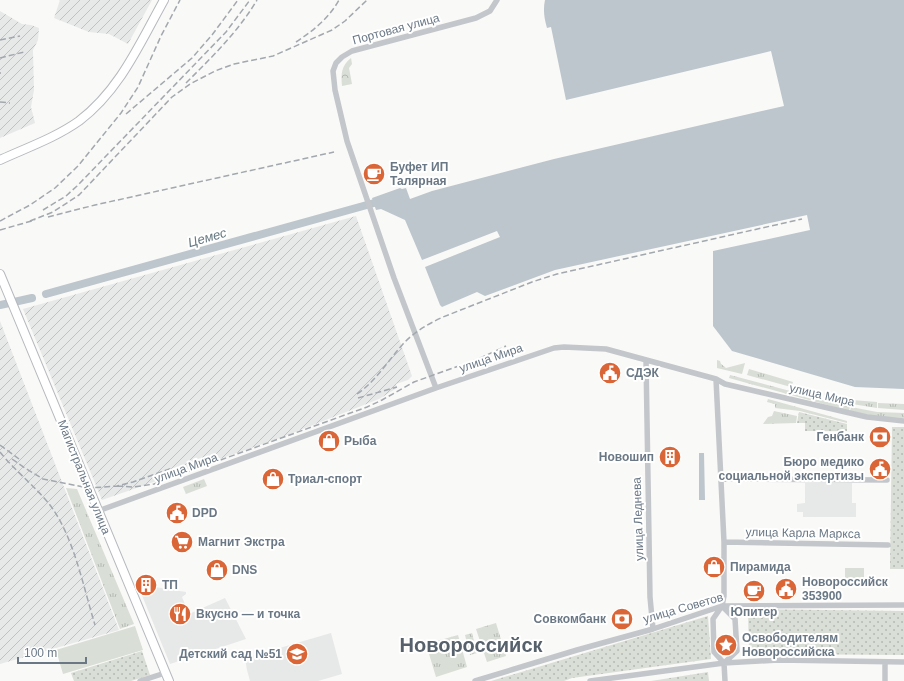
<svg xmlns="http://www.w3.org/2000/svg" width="904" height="681" viewBox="0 0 904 681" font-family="Arial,sans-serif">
  <defs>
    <pattern id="industrial-furrows" width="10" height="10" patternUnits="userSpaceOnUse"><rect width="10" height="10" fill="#e7e8e8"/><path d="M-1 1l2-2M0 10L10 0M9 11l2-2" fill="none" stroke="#bfc1c2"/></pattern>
    <pattern id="grass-tufts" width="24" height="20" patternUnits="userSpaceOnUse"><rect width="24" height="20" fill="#d9ded6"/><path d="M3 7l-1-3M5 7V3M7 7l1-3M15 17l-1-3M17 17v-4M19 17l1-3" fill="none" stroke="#b4b9b3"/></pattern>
    <pattern id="forest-crowns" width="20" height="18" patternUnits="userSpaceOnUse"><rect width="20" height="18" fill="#d9ded6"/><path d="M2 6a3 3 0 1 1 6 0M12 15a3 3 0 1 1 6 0" fill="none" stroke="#b4b9b3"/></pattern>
    <pattern id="park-dots" width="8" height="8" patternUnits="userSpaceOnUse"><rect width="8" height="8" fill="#d9ded6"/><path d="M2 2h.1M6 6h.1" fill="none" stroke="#b4b9b3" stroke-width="1.8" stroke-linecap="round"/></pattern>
  </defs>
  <rect width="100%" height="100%" fill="#f9f9f7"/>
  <path fill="#e7e8e8" d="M805,483H852V503H856V517H803V512H797V504L805,503Z
    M155,587L186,592V594L182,597L189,614L225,598L246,639L170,664L141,593Z
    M331,633L342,674L318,681H250L247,670L245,658Z"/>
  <path fill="url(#industrial-furrows)" d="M60,0H152L128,44L109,34L89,32L54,18Z
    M0,11L22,24L31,25L39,28L38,40L33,50L34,90L31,107L35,123L0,138Z
    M356,216L412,376L408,380L396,384L397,388L379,399L280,438L102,500L23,309Z
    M0,321L119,630L0,664Z"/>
  <path fill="url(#grass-tufts)" d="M717,360L720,361L721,364L726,368L745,363L742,374L717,368Z
    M749,369L793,382L791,387L747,375Z
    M730,375L850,407L849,411L729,378Z
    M825,392L851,400L850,404L824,396Z
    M768,399L847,421V423L800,411L775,408V404L767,402Z
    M852,400L877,402V408L852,404Z
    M878,403L904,404V410L878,408Z
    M851,407L877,412L904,413V418L877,417L850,411Z
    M774,411L797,416L796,423L763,424L768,417L772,416Z
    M204,479L207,486L186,494L183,487Z
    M66,488L77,489L134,624L120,629Z
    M496,623L506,656L487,662L476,629Z
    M472,633L477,653L470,655L465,635Z
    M458,635L467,667L436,677L426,644Z"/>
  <path fill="url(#forest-crowns)" d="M351,58L352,64L349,68L352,84L342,86C341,74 341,66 351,58Z"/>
  <path fill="url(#park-dots)" d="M799,412L847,424V431H805V423H797Z
    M892,427H904V569H890Z
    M748,609L904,611V655L749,654Z
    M708,616L711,659L572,678L564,681H491Z
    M142,651L150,675L131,681H74L71,673Z
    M708,672L709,681H651Z"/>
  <path fill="#d9ded6" d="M845,568H864V579H845Z
    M135,626L143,650L63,674L56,650Z"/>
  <path fill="#bdc6cc" d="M545,0H904V389L855,387L732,351L713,326V251L810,230L807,215L555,270L485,296L477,292L442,307L440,305L425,267L500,237L497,231L422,260L405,220L381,209L376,210L372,198L400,188L402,189L406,188L410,199L432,191L554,159L784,106L771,51L566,100L551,27L547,28C544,18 543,9 545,0Z
    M699,453H704L705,500H699Z"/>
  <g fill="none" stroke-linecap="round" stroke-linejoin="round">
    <path stroke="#bdc6cc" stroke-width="8" d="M46,294L374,203
      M0,305L32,298"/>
    <g stroke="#b6b9bd" stroke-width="10">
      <path id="highway" d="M0,160C26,148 55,138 79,121C120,90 140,43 164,0
        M0,274L169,681"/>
    </g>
    <path stroke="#c3c6ca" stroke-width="5.5" d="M646,360L650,597L653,629
      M716,379L724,542V596L722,606L713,619L714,652L724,663L725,681
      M436,388L394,278L347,141L335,90L333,71L336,63L342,57L352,51L476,18L490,11L497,0
      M721,479L887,480
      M98,511L436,388L554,348L564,347L606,349L716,379L725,384L867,417L904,421
      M724,542L888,545
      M722,606L735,619L737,651L724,663
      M885,662V681
      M140,681L165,673
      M475,681L577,650L653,629L722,606L904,605
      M590,681L724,663L778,660L904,662"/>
    <use href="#highway" stroke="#fff" stroke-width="8"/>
    <path stroke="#a2a8ae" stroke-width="1.5" stroke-dasharray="6 3" stroke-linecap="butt" d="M0,40L20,36
      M296,42C313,31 329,18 339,0
      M0,58L24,52
      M0,73H1
      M186,83C212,57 238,32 257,0
      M0,102L10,103
      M126,114L192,58L212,35L238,0
      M43,210L66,196L77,186L226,32L250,0
      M48,217L95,205L334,152
      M0,221L30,205L55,188L78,166L121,113L138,87L161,36L180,0
      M30,221L53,212L79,195L172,97L190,84L215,71L234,64L273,56L332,30L345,21L367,0
      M0,230L35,220
      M357,394C376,381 387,362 403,344C414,332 428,324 443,317L532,282L557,274L802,219
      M358,398L397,387
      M0,445L19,459
      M0,452C15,471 35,486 50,505C74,537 83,586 95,625
      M12,459L25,468L43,479L89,488L117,486L133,482L172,468
      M117,486L134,487L154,484L367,407L382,400L414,382L478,359L506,346"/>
  </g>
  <defs>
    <g id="cafe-disc" transform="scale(1.15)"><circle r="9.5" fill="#da6536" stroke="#fff"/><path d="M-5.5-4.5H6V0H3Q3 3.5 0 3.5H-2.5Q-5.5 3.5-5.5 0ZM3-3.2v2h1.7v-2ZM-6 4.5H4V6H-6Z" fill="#fff"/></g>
    <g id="civic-disc" transform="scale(1.15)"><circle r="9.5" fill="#da6536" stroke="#fff"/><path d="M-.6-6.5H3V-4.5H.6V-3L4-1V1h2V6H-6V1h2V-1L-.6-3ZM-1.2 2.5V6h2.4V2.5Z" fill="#fff"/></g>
    <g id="bank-disc" transform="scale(1.15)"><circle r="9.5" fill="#da6536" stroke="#fff"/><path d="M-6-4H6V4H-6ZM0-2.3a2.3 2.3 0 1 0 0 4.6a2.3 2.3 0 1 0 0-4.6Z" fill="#fff"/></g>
    <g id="shop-disc" transform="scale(1.15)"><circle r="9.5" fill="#da6536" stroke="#fff"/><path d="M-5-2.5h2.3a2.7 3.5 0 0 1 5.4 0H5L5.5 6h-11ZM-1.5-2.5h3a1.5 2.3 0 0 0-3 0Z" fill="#fff"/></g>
    <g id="building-disc" transform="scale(1.15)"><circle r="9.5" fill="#da6536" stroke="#fff"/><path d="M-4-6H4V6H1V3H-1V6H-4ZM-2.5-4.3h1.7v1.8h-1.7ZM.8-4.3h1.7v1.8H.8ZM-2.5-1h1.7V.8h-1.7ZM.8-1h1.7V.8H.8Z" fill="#fff"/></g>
    <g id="supermarket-disc" transform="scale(1.15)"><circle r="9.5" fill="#da6536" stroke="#fff"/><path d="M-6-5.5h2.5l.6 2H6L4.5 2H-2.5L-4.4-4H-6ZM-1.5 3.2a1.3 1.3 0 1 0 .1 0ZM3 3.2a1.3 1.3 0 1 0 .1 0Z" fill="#fff"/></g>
    <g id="restaurant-disc" transform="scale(1.15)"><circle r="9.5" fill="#da6536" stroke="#fff"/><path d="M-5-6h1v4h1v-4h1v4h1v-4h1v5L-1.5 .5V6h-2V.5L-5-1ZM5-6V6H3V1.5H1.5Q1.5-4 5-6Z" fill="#fff"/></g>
    <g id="sight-disc" transform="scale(1.15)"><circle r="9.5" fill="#da6536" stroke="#fff"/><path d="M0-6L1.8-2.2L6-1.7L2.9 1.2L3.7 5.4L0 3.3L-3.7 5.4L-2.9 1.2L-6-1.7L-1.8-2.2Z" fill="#fff"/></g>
    <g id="school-disc" transform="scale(1.15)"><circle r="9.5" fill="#da6536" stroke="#fff"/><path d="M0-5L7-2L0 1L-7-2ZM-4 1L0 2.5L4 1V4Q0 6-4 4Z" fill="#fff"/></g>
  </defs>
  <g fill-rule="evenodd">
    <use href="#cafe-disc" x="374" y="174"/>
    <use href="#civic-disc" x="610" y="373"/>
    <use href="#bank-disc" x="880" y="437"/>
    <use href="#shop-disc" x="329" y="441"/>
    <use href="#building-disc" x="670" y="457"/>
    <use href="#civic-disc" x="880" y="469"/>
    <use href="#shop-disc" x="273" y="479"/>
    <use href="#civic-disc" x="177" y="513"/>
    <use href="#supermarket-disc" x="182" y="542"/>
    <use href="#shop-disc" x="714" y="567"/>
    <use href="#shop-disc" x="217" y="570"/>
    <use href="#building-disc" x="146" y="585"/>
    <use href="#civic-disc" x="786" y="589"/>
    <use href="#cafe-disc" x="754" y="591"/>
    <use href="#restaurant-disc" x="180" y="614"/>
    <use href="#bank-disc" x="622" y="619"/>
    <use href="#sight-disc" x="726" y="645"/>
    <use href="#school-disc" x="297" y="654"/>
  </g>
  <g text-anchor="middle" stroke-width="4" stroke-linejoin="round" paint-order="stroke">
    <g font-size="12" fill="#6a7886" stroke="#fff">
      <text transform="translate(396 29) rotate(-15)" y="4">Портовая улица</text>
      <text transform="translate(491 358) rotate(-19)" y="4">улица Мира</text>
      <text transform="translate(822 395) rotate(13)" y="4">улица Мира</text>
      <text transform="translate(186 468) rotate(-20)" y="4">улица Мира</text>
      <text transform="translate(84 477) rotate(68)" y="4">Магистральная улица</text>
      <text transform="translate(638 519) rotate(-92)" y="4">улица Леднева</text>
      <text transform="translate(803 533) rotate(1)" y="4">улица Карла Маркса</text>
      <text transform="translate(683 608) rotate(-16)" y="4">улица Советов</text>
    </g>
    <g font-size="12" font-weight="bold" fill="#6a7886" stroke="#fff" text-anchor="start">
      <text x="390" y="171">Буфет ИП<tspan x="390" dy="14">Талярная</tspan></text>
      <text x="626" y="377">СДЭК</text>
      <text x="864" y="441" text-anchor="end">Генбанк</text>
      <text x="344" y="445">Рыба</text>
      <text x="654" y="461" text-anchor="end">Новошип</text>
      <text x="864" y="466" text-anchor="end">Бюро медико<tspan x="864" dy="14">социальной экспертизы</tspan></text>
      <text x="288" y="483">Триал-спорт</text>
      <text x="192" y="517">DPD</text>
      <text x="198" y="546">Магнит Экстра</text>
      <text x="730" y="571">Пирамида</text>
      <text x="232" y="574">DNS</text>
      <text x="802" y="586">Новороссийск<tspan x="802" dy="14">353900</tspan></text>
      <text x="162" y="589">ТП</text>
      <text x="754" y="616" text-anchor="middle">Юпитер</text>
      <text x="196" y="618">Вкусно — и точка</text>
      <text x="606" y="623" text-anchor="end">Совкомбанк</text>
      <text x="742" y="642">Освободителям<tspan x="742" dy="14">Новороссийска</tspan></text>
      <text x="282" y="658" text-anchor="end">Детский сад №51</text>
    </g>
    <g font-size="13" font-style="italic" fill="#667881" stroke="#fff">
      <text transform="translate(207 237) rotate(-16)" y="5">Цемес</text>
    </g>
    <g font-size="20" font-weight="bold" fill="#57616b" stroke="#fff">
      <text x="471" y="652">Новороссийск</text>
    </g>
  </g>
  <path d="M18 657v6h68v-6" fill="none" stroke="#6a7886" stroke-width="2"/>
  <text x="24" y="657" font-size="12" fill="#6a7886" stroke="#ffffff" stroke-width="3" paint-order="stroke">100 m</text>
</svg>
